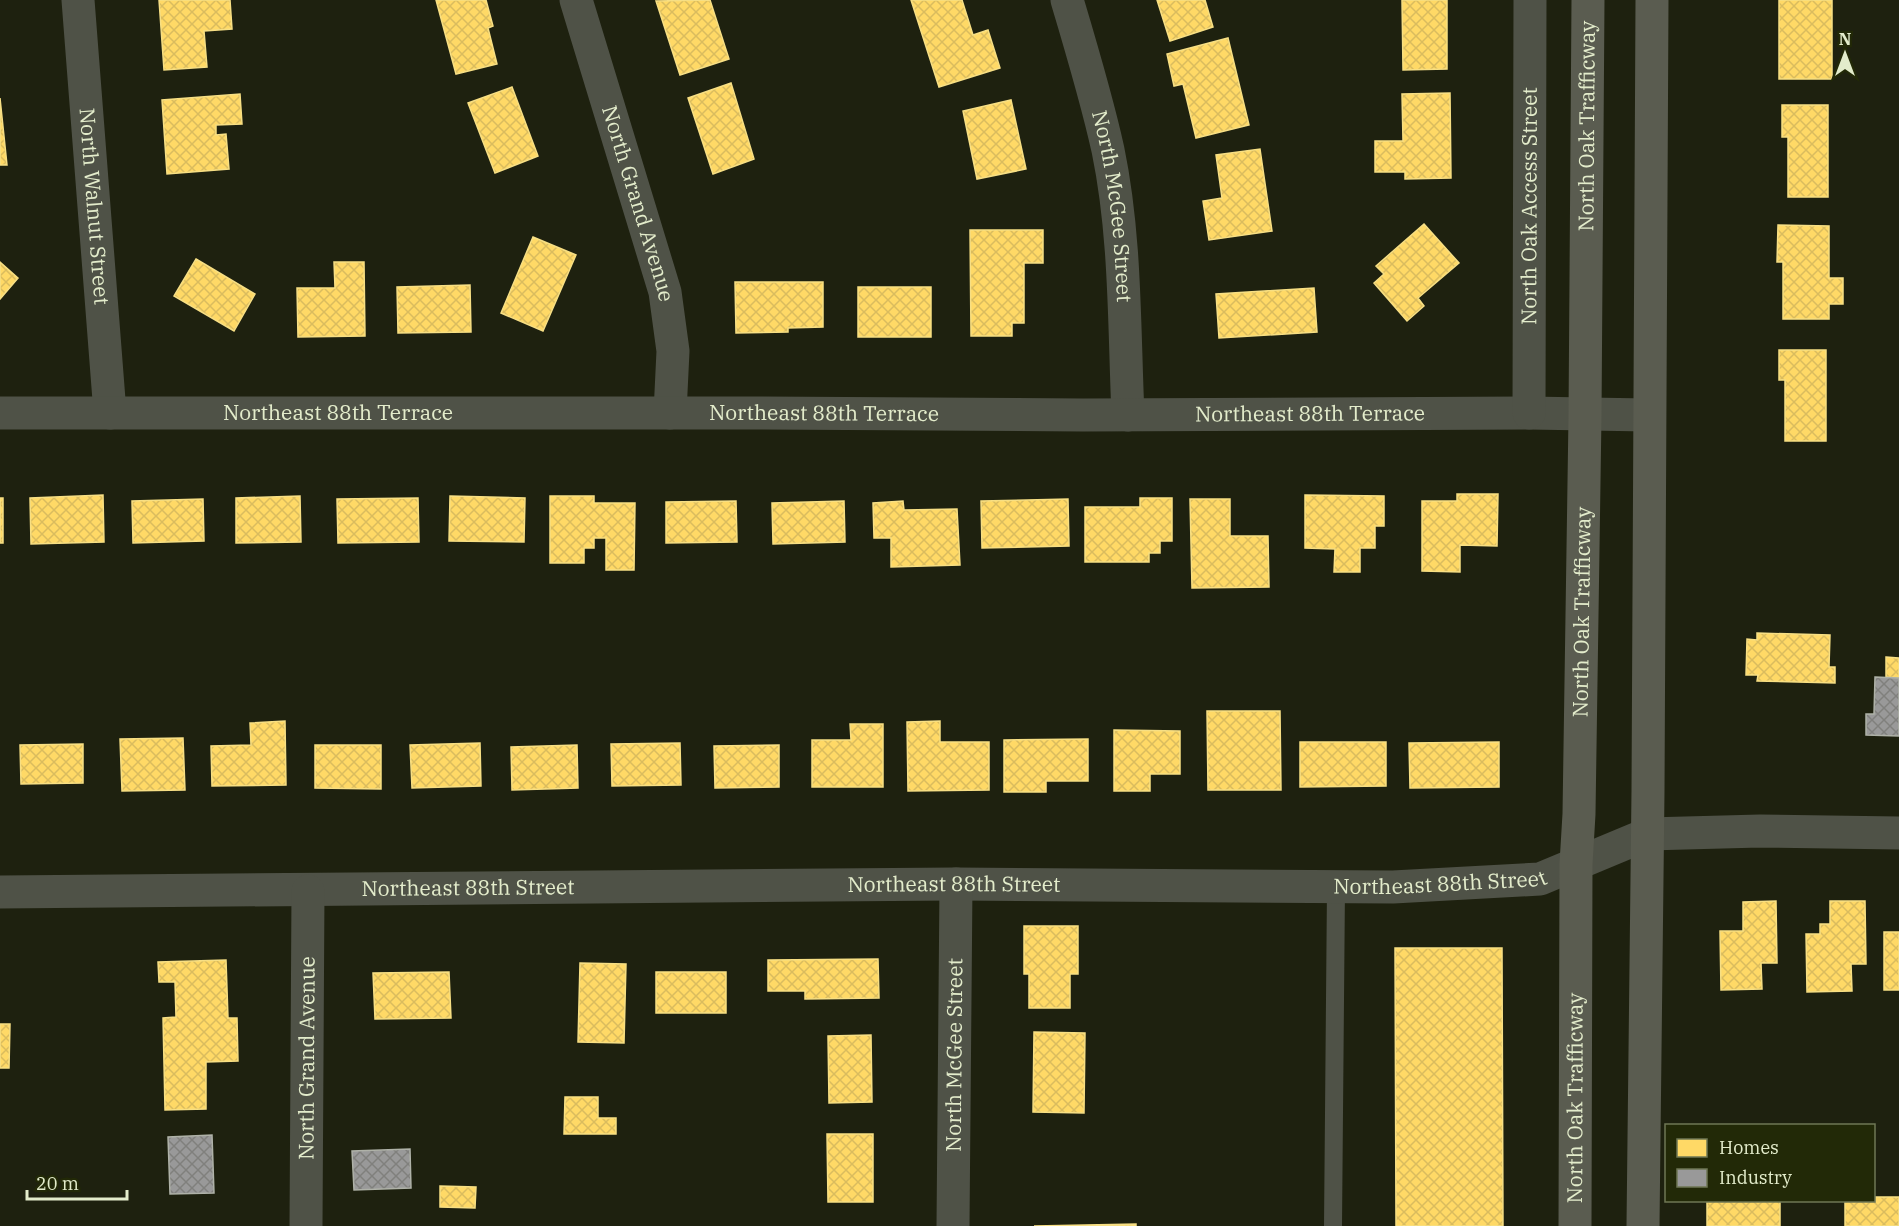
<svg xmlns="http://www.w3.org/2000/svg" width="1899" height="1226" viewBox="0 0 1899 1226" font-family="'IBM Plex Serif',serif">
  <defs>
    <pattern id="homes-cross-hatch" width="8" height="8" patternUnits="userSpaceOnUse" patternTransform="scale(1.5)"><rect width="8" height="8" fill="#ffd966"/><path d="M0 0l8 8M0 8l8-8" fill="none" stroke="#dabc5e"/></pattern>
    <pattern id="industry-cross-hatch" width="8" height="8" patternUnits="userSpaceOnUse" patternTransform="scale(1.5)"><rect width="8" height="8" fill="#999"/><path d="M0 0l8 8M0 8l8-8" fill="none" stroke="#80807d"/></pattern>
  </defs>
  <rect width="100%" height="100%" fill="#1e210f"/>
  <path fill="url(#homes-cross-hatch)" stroke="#f7df84" stroke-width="1.5" d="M159,0H230L232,29L204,31L207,67L164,70Z
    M436,0H486L493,26L488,28L497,64L456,74Z
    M710,0L729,59L680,75L656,1Z
    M911,0H962L973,35L988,30L1000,68L939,87Z
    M1157,0H1205L1213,27L1170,41Z
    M1402,0H1447V69L1403,70Z
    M1779,0H1832V79H1779Z
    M1228,38L1249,125L1196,138L1183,84L1174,86L1167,54Z
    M731,83L754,159L713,174L688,98Z
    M512,87L538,156L495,173L468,103Z
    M1450,93L1451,178L1405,179V172H1375V141H1403L1402,94Z
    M240,94L242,124L216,125V135L226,134L229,169L167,174L162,100Z
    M0,98L7,165H0Z
    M1011,100L1026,169L977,179L963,111Z
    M1782,105H1828V197H1788V137H1782Z
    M1260,149L1272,231L1209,240L1203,201L1222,198L1216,155Z
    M1424,224L1459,263L1418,298L1424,306L1407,321L1374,283L1384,274L1376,266Z
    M1778,225L1829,226V278H1843V304H1829V319H1783V262H1777Z
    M970,230H1043V263H1024V323H1012V336H971Z
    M533,237L576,255L543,331L501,313Z
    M196,259L255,294L234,331L174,296Z
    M0,262L18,278L0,299Z
    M334,262H364L365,336L298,337L297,288H335Z
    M735,282H823V327L788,328V332L736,333Z
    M470,285L471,332L398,333L397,287Z
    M858,287H931V337H858Z
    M1314,288L1317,332L1219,338L1216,294Z
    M1779,350H1826V441H1785V380H1779Z
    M1457,494H1498L1497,546L1460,545V572L1422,571V501H1457Z
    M103,495L104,542L31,544L30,498Z
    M1305,495L1384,496V526H1375V548H1360V572H1334L1335,549L1305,548Z
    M300,496L301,542L236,543V498Z
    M450,496L525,498L524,542L449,541Z
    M550,496H594V503H635L634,570H606V538H594V548H584V563H550Z
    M0,498H3V543H0Z
    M418,498L419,542L338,543L337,499Z
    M1140,498H1172V541H1160V553H1149V562H1085V507H1140Z
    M203,499L204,541L133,543L132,501Z
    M1068,499L1069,546L982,548L981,501Z
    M1190,499H1230V536H1268L1269,587L1192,588Z
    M736,501L737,542L666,543V502Z
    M844,501L845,542L773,544L772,503Z
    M903,501L904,510L957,509L960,565L891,567V538H874L873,503Z
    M1757,633L1830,635L1829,667H1835V683L1757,681L1758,675H1746L1747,639L1757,640Z
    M1886,657L1899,658V678L1886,677Z
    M1207,711H1280L1281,790H1208Z
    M285,721L286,785L212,786L211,746L251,745L250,723Z
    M940,721V742H989V790L908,791L907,722Z
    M850,724H883V787H812V740H851Z
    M1114,730L1180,731V774H1150V791H1114Z
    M183,738L185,790L122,791L120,739Z
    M1088,739V781H1046V792H1004V740Z
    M1300,742H1386V786L1300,787Z
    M1499,742V787L1410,788L1409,743Z
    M480,743L481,786L412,788L410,745Z
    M680,743L681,785L612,786L611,744Z
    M83,744V783L21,784L20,745Z
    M315,745H381V789L315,788Z
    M577,745L578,788L512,790L511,747Z
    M779,745V787L715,788L714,746Z
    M1776,901L1777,963H1761L1762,989L1721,990L1720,931H1743V902Z
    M1830,901H1865L1866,964H1851L1852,991L1807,992L1806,934H1820V924H1830Z
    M1024,926H1078V974H1070V1008H1029V974H1024Z
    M1884,932H1899V990H1884Z
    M1395,948H1502L1503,1226H1396Z
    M878,959L879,998L805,999V991H768V960Z
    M226,960L228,1018H237L238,1061L206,1062V1109L165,1110L163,1018L176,1017L175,982H159L158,962Z
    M580,963L626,964L624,1043L578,1042Z
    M449,972L451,1018L375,1019L373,973Z
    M656,972H726V1013H656Z
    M0,1024H10L9,1068H0Z
    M1034,1032L1085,1033L1084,1113L1033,1112Z
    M871,1035L872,1102L829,1103L828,1036Z
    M565,1097H598V1118H616V1134H564Z
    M827,1134H873V1202H828Z
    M440,1186L476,1187L475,1208L440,1207Z
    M1874,1197H1899V1226H1845V1200H1874Z
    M1707,1200H1780V1226H1707Z
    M1136,1224V1226H1034Z"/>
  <path fill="url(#industry-cross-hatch)" stroke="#afb2a8" stroke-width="1.5" d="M1875,677L1899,678V736L1866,735V714H1874Z
    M212,1135L214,1193L170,1194L168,1137Z
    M410,1149L411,1188L354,1190L352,1151Z"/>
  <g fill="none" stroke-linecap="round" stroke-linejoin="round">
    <path stroke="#4f5247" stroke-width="18" d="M1333,1226L1336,887"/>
    <g stroke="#4f5247" stroke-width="33">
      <path id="s1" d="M78,0L110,413"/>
      <path id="s2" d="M576,0L665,292L673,351L670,413"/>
      <path id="s3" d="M1067,0C1082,50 1097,100 1108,150C1126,237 1124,327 1128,415"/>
      <path id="s4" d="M0,413H757L1083,415L1529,413L1648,415"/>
      <path id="s5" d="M1529,413L1530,0"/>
      <path id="s6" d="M0,892L956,884L1393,887L1540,879L1648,834L1760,831L1899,833"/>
      <path id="s7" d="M306,1226L308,891"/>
      <path id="s8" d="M953,1226L956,884"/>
    </g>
    <g stroke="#5a5c50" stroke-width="33">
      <path id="s9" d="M1575,1226L1576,864L1579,814L1585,416L1588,0"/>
      <path d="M1643,1226L1648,791L1652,0"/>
    </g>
  </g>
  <g text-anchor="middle" stroke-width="6" stroke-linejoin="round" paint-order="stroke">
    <g font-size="21" fill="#e3eccb" stroke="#222907">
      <text dy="7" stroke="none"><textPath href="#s9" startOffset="1100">North Oak Trafficway</textPath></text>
      <text dy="7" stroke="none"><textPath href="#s2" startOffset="213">North Grand Avenue</textPath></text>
      <text dy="7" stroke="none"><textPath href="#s1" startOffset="207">North Walnut Street</textPath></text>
      <text dy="7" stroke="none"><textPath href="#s3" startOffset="212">North McGee Street</textPath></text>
      <text dy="7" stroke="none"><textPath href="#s5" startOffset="207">North Oak Access Street</textPath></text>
      <text dy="7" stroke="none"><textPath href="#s4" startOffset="338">Northeast 88th Terrace</textPath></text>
      <text dy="7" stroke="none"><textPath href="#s4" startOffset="824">Northeast 88th Terrace</textPath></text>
      <text dy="7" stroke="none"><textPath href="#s4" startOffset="1310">Northeast 88th Terrace</textPath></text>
      <text dy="7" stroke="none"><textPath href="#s9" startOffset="614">North Oak Trafficway</textPath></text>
      <text dy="7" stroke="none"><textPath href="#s6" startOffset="1440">Northeast 88th Street</textPath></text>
      <text dy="7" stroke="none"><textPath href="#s6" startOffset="954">Northeast 88th Street</textPath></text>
      <text dy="7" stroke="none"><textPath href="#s6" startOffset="468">Northeast 88th Street</textPath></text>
      <text dy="7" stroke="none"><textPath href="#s8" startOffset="171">North McGee Street</textPath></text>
      <text dy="7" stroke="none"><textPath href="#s7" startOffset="168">North Grand Avenue</textPath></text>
      <text dy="7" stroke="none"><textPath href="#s9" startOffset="128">North Oak Trafficway</textPath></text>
    </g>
  </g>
  <rect x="1665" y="1124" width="210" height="78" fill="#222907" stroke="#6f7755" stroke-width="1.5"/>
  <rect x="1677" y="1139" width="30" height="18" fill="#ffd966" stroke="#6f7755" stroke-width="1.5"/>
  <text x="1719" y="1154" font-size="18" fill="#e3eccb">Homes</text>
  <rect x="1677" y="1169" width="30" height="18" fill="#999999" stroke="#6f7755" stroke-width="1.5"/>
  <text x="1719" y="1184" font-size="18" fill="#e3eccb">Industry</text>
  <g transform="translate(1845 54)" stroke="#222907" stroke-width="4.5" paint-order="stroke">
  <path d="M0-4.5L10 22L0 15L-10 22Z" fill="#e3eccb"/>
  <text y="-9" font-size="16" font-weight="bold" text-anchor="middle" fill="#e3eccb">N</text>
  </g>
  <path d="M27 1190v9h100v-9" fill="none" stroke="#e3eccb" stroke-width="3"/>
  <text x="36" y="1190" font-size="18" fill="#e3eccb" stroke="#222907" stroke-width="4.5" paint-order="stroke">20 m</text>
</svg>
